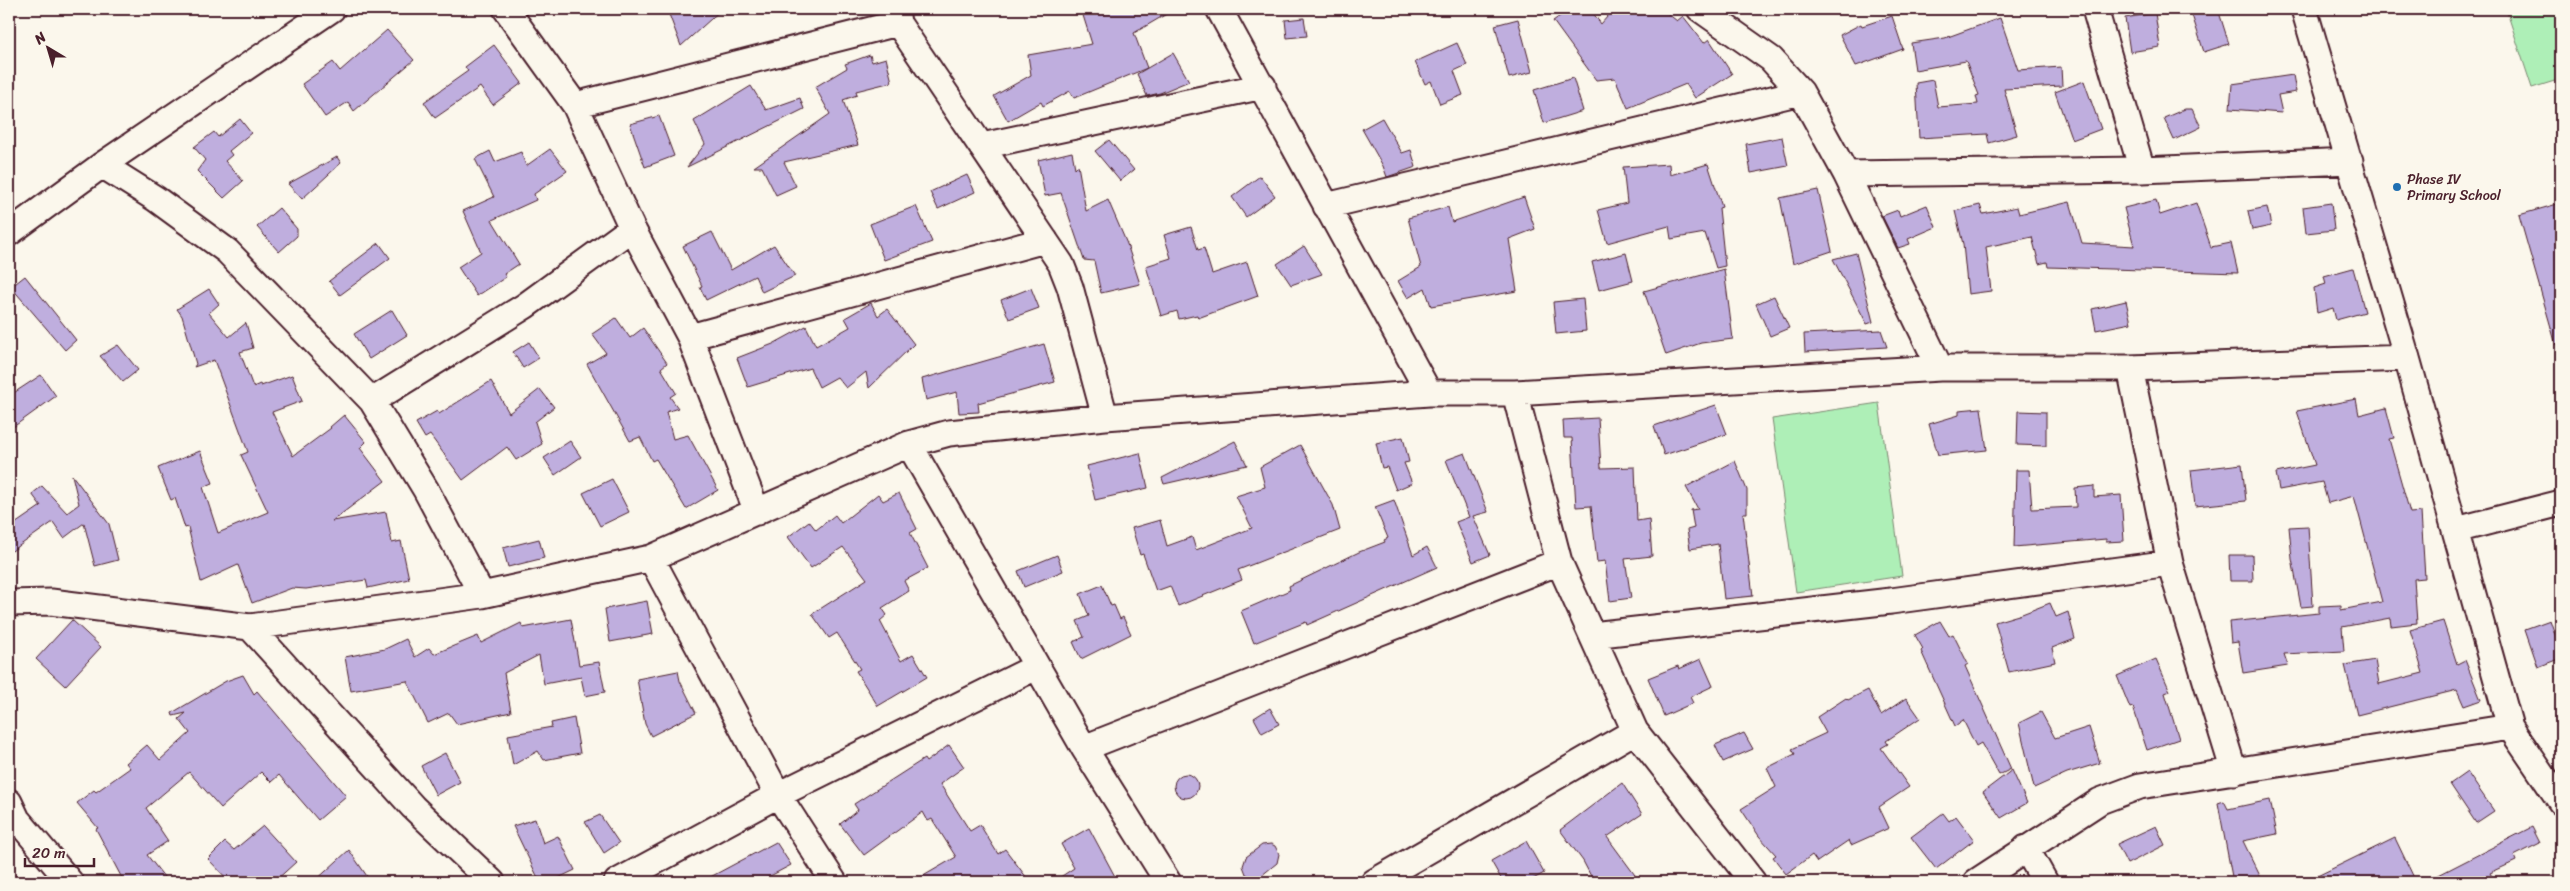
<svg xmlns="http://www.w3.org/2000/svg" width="2570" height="891" viewBox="0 0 2570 891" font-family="Sriracha,sans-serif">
  <rect width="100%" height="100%" fill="#fbf7ec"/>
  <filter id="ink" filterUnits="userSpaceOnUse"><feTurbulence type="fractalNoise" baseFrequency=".02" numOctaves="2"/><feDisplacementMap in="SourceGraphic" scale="10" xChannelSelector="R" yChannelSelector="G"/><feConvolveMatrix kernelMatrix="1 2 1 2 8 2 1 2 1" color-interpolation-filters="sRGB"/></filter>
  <g filter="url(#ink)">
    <path fill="#aeefb7" stroke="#7c8771" d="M2506,9H2561V79L2532,88Z
      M1879,403L1902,576L1796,592L1772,419Z"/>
    <path fill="#bfaede" stroke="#4a1f2b" d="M667,9H722L681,46Z
      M1081,9H1175L1134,33L1147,68L1074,98L1070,91L1043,106L1041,102L1008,121L994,96L1031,75L1028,55L1092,44Z
      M1570,9H1590L1601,24L1614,9H1662L1677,21L1683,16L1704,43L1709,39L1732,74L1695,98L1686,84L1628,108L1615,78L1596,80L1553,21Z
      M2190,9H2218L2229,44L2204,52Z
      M2155,13L2160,47L2130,52L2125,18Z
      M1892,16L1903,49L1856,66L1840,35L1861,24L1862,26Z
      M1304,18L1307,36L1287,38L1285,20Z
      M2000,18L2018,70L2061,67L2062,86L2004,89L2017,135L1989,143L1987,134L1919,138L1916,83L1933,80L1938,107L1978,104L1976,96L1979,95L1966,61L1915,70L1911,43L1945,38Z
      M1518,19L1532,72L1509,78L1495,25Z
      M387,30L414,60L354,111L348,102L325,117L302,84L333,62L340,71Z
      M1457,43L1467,65L1454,71L1463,95L1440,104L1431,81L1425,84L1415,62Z
      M494,45L522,83L493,105L480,87L435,118L424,102L468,71L465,67Z
      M1173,53L1189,81L1160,93L1147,96L1137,74Z
      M870,55L872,62L886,58L892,82L856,91L857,95L843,100L858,145L784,162L796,186L776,195L762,167H754L830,114L815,87L847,68L845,64Z
      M2293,75L2296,92L2278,95L2282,113L2230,109L2232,84Z
      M1573,78L1583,111L1544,123L1534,90Z
      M2084,81L2101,129L2072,140L2055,92Z
      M751,86L766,110L800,98L804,109L687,167L705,144L694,121Z
      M2185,109H2192L2201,127L2174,140L2164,118Z
      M659,116L674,156L645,167L630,124Z
      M1382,118L1402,153L1411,150L1416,167L1387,177L1383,166L1362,129Z
      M240,119L251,133L229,151L232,155L225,161L243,181L224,198L197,171L205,160L194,147L214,132L218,137Z
      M1782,137L1788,166L1751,173L1746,144Z
      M1109,140L1134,170L1120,181L1095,151Z
      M550,149L567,171L534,194L536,200L492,220L519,264L504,274L506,277L477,296L458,267L481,252L463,211L494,197L475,159L490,151L495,162L521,152L526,166Z
      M1072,152L1075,168L1078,165L1086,211L1108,200L1127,244L1140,284L1101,293L1094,261L1084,260L1061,193L1045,196L1038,160Z
      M337,157L341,163L302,199L288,184Z
      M1669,164L1670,175L1708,164L1722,207L1719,208L1725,266L1716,268L1705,233L1671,239L1669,226L1607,243L1598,210L1627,203L1623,167Z
      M967,175L975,192L938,209L930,192Z
      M1260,176L1275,196L1246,217L1232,197Z
      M1818,190L1832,251L1793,264L1780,198Z
      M1524,197L1535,229L1509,239L1517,291L1431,306L1425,288L1408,298L1398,281L1421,267L1408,218L1448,207L1452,222Z
      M2156,200L2160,215L2196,203L2211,247L2231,243L2238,273L2048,267L2047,262L2039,264L2032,237L1986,247L1991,291L1968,294L1963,244L1955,211L1980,205L1983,214L2017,207L2019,214L2070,202L2082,243L2134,246L2124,208Z
      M2331,203L2334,230L2306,233L2303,207Z
      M2561,203V344L2556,345L2519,215Z
      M1927,205L1936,227L1908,239L1910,244L1898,248L1882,216L1898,210L1900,216Z
      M916,206L932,242L884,260L870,224Z
      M2267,207L2271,226L2252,230L2248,211Z
      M279,208L297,229V236L279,252L257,227Z
      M1191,227L1198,250L1204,248L1212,274L1247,262L1258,296L1198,318L1197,315L1179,319L1177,311L1161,316L1146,266L1171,258L1164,235Z
      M712,232L731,270L774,245L795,276L762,292L755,276L706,300L700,287L702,286L683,246Z
      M379,243L390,258L340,295L329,281Z
      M1304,246L1322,274L1291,285L1277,264Z
      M1626,253L1633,281L1599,290L1592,262Z
      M1856,253L1873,322L1867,324L1833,259Z
      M2353,268L2365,312L2336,320L2333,308L2317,313L2314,288L2326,284L2324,276Z
      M1724,269L1733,339L1701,343L1666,355L1644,291Z
      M25,276L76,340L65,350L11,287Z
      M1031,288L1039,308L1009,319L1001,300Z
      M209,289L219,304L209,313L229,337L246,323L253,348L240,352L253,387L260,384L261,386L292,375L302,401L272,412L293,456L331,428L330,427L344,415L366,442L360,448L385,481L332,521L386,512L392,543L401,541L409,579L368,588L366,580L306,589L292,588L252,603L238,565L201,582L188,527L185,528L175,498L171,500L158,468L200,451L213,483L203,487L218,533L268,512L241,455L248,452L214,360L194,367L196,364L182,316L177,309Z
      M1774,296L1789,328L1770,336L1756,304Z
      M1583,299L1586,331L1556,334L1553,302Z
      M2126,301L2131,323L2096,330L2092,309Z
      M871,303L878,316L887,309L914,344L869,388L866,372L846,388L837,377L819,387L810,368L748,387L737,358L773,344L806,326L816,346L850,327L845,318Z
      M392,310L407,335L369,359L354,334Z
      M616,318L630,338L643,328L667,363L661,368L676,393L670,397L678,408L666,412L673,439L688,435L718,490L686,509L656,459L652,461L640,437L630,441L587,364L606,353L592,334Z
      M1881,330L1887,347L1805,352L1804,334Z
      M529,342L539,358L523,368L513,352Z
      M1044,344L1055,382L978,403L979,412L959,413L957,392L926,400L922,379Z
      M118,345L138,370L123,382L100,356Z
      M41,375L56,396L9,430V396Z
      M491,381L509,413L540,389L554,407L535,422L542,444L516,460L507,447L463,480L430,435L425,438L416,423L437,411L439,414Z
      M2356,399L2359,415L2386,408L2394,438L2389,439L2410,513L2421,512L2425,578L2414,579L2417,623L2391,626L2390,618L2342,627L2344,651L2284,654L2288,666L2243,673L2238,642L2231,643L2229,622L2319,613V606L2341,605V610L2382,602L2354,496L2328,503L2322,482L2279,490L2276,473L2315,465L2297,411Z
      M1716,405L1727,434L1664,455L1654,426Z
      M1981,408L1987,450L1938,455L1929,424L1959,415V410Z
      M2018,411L2046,412V446L2017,445Z
      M1598,418L1601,468L1635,467L1637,521L1649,519L1652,556L1625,559L1631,598L1610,601L1605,561L1597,562L1591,506L1576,507L1572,438H1564L1563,420Z
      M1403,437L1409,462L1404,463L1412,483L1396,490L1387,467L1382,468L1376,443Z
      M570,441L581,457L555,475L544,458Z
      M1235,441L1247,465L1164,484L1162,478Z
      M1300,445L1333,505L1340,530L1238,570L1242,580L1178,606L1170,586L1156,591L1143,554L1140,555L1132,528L1160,520L1167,546L1192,537L1196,550L1252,528L1236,496L1265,487L1260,467Z
      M1140,453L1148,488L1095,500L1087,466Z
      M1465,453L1488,512L1473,516L1490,555L1473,562L1456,522L1469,517L1446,460Z
      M1735,461L1747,490V513H1743L1753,596L1724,599L1718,544L1690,549L1687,530L1694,528L1691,510L1698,509L1686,487Z
      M2242,464L2246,501L2195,506L2191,470Z
      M2016,470H2029L2032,509L2076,507L2075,488L2094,486V497L2121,495L2124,541L2106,542V539L2014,547Z
      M72,475L109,524L118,560L95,566L84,523L64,538L53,522L9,553V528L41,506L32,494L42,486L67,513L79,504Z
      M612,479L629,512L600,526L583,493Z
      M899,493L917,529L910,533L928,568L904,581L909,591L882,608L887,615L880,621L901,661L913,654L927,677L878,706L856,671L860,669L837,633L829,638L812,614L867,579L843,547L811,568L788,537L809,521L816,530L835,515L841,523L878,494L883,501Z
      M1394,500L1413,555L1427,547L1437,567L1307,625L1306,622L1254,643L1241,611L1290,590L1289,586L1359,552L1385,542L1384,540L1388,538L1375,507Z
      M2308,526L2313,606L2301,607L2292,559L2289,527Z
      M539,539L544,558L508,567L503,548Z
      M1057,555L1063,571L1024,587L1018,571Z
      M2229,555H2252L2253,581H2230Z
      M1102,585L1111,606L1114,605L1120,619L1123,617L1131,634L1081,659L1073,642L1084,637L1077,621L1089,616L1080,594Z
      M647,601L653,634L610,642L605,609Z
      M2050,603L2056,617L2068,612L2075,639L2052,648L2055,662L2009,672L1995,622L2022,614Z
      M571,619L579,665L599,662L605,692L585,696L581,677L544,684L539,655L504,673L511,712L457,724L449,713L428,723L407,681L351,691L345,657L385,649L406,639L415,657L429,648L434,654L478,636L481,643L521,623L523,628Z
      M72,620L101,647L65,686L36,659Z
      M2550,620L2561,651V658L2538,667L2525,629Z
      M1940,621L1949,636L1953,634L1968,664L1965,666L2011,769L1999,775L1981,743L1976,746L1963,720L1955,726L1921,651L1923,649L1915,635Z
      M2443,621L2457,664L2465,660L2481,700L2464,706L2457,690L2357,715L2345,665L2375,660L2379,684L2423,673L2410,630Z
      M1701,659L1713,686L1690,697L1693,703L1664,716L1648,678L1678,666L1679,669Z
      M2156,659L2170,691L2165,693L2179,739L2147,750L2133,707L2130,708L2117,676Z
      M678,671L680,681L696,713L651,736L645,724L637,679Z
      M243,675L254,694L257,691L346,796L318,820L279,775L271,782L261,772L221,808L189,772L146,808L168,841L147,855L168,882H124L96,829L98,828L77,803L94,790L96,792L130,768L126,763L147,745L160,760L190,733L179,719L186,713L173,716L172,713L226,681Z
      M1868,690L1881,715L1906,698L1920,718L1886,741L1888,744L1881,748L1909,787L1879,807L1889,828L1851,845L1849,840L1817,862L1812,855L1786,874L1773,857L1776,855L1759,836L1741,809L1776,787L1767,768L1795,754L1792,749L1826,733L1817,717L1846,698L1848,700Z
      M1270,708L1279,724L1262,733L1254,718Z
      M2041,712L2055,738L2089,727L2100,763L2067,773L2034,788L2019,723Z
      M574,718L580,753L544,760L538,751L513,765L508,735L552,727L551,723Z
      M1744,733L1753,749L1723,762L1715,745Z
      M949,745L964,767L940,784L970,831L980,825L998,854L1005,849L1030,882H913L956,857L932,819L928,821L923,812L864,855L840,824L858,810L854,804L924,759L926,762Z
      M445,753L460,782L436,795L421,766Z
      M2012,770L2027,803L2001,818L1983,792Z
      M2467,772L2494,811L2476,823L2450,784Z
      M1174 786a12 12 0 1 1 24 0a12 12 0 1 1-24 0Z
      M1622,783L1642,814L1607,837L1640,882H1594L1583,861L1560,830Z
      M2270,800L2277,834L2243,841L2263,882H2233L2218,803L2224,801L2228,809Z
      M1943,813L1949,821L1956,816L1974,840L1936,869L1911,837Z
      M600,815L619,843L604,853L585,822Z
      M535,819L543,843L558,836L575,870L550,882H540L513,826Z
      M263,826L296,862L274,882H230L208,859L225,842L234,850Z
      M2156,826L2165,845L2127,864L2117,844Z
      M2532,827L2540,843L2514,856L2516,861L2490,873L2495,882H2425Z
      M1089,828L1118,882H1053L1074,868L1061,844Z
      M2395,838L2416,882H2305Z
      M1526,841L1544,873L1528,882H1503L1491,861Z
      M776,842L791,865L759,882H701Z
      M1271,844L1275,846L1279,854L1277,863L1261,876L1251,877L1246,874L1243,866L1246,857L1262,845Z
      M349,850L371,882H314Z"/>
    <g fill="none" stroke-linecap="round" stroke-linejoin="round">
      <g stroke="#4a1f2b" stroke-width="29">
        <path id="minor" d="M506,9L575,105L632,228L690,337L757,512
          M896,9L898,23L1061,264L1070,287L1105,417
          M1219,9L1429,393
          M1700,9L1771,59L1801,92L1846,174L1940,368
          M2095,9L2142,170
          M2304,9L2407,358L2510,727L2561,802
          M575,105L898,23
          M982,146L1263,86
          M102,165L156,199L227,251L372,401L426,490L482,595
          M1846,174L2142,170L2350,161
          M1326,206L1801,92
          M9,233L102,165L332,9
          M690,337L1045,240
          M2130,368L2170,563L2234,772
          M1515,393L1559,562L1635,731L1753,882
          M372,401L525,306L632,228
          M909,444L1084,748L1168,882
          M2456,530L2561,503
          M651,558L778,795L834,882
          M9,603L51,602L250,627L482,595L651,558L909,444L949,433L1105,417L1429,393H1515L1940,368H2130L2407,358
          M250,627L413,807L492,882
          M1592,635L1891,601L2170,563
          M1084,748L1559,562
          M9,802L17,819L70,882
          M2026,848L2045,882
          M617,882L778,795L1036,667
          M1374,882L1635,731
          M1976,882L2100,801L2140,786L2510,727"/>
      </g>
      <path stroke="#4a1f2b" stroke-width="3" stroke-dasharray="4 4" stroke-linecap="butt" d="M10,882L13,853"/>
      <use href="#minor" stroke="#fbf7ec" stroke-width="25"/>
    </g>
  </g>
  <circle fill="#1f6fb2" stroke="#fbf7ec" stroke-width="2" cx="2397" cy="187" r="5"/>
  <g text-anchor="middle" stroke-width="4" stroke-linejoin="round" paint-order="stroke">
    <g font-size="14" fill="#4a1f2b" stroke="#fbf7ec" text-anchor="start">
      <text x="2407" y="184">Phase IV<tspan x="2407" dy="16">Primary School</tspan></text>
    </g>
  </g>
  <rect width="2570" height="891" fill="none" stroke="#fbf7ec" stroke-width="30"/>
  <rect x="15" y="15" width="2540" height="861" fill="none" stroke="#4a1f2b" stroke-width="2" filter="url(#ink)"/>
  <g transform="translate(48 48) rotate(322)" stroke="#fbf7ec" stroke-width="4" paint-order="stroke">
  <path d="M0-4L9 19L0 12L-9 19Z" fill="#4a1f2b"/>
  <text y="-8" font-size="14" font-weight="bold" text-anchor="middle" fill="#4a1f2b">N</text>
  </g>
  <path d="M25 858v8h69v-8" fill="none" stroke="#4a1f2b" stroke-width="2.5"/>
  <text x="32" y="858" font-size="15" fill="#4a1f2b" stroke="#fbf7ec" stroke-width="4" paint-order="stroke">20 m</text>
</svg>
